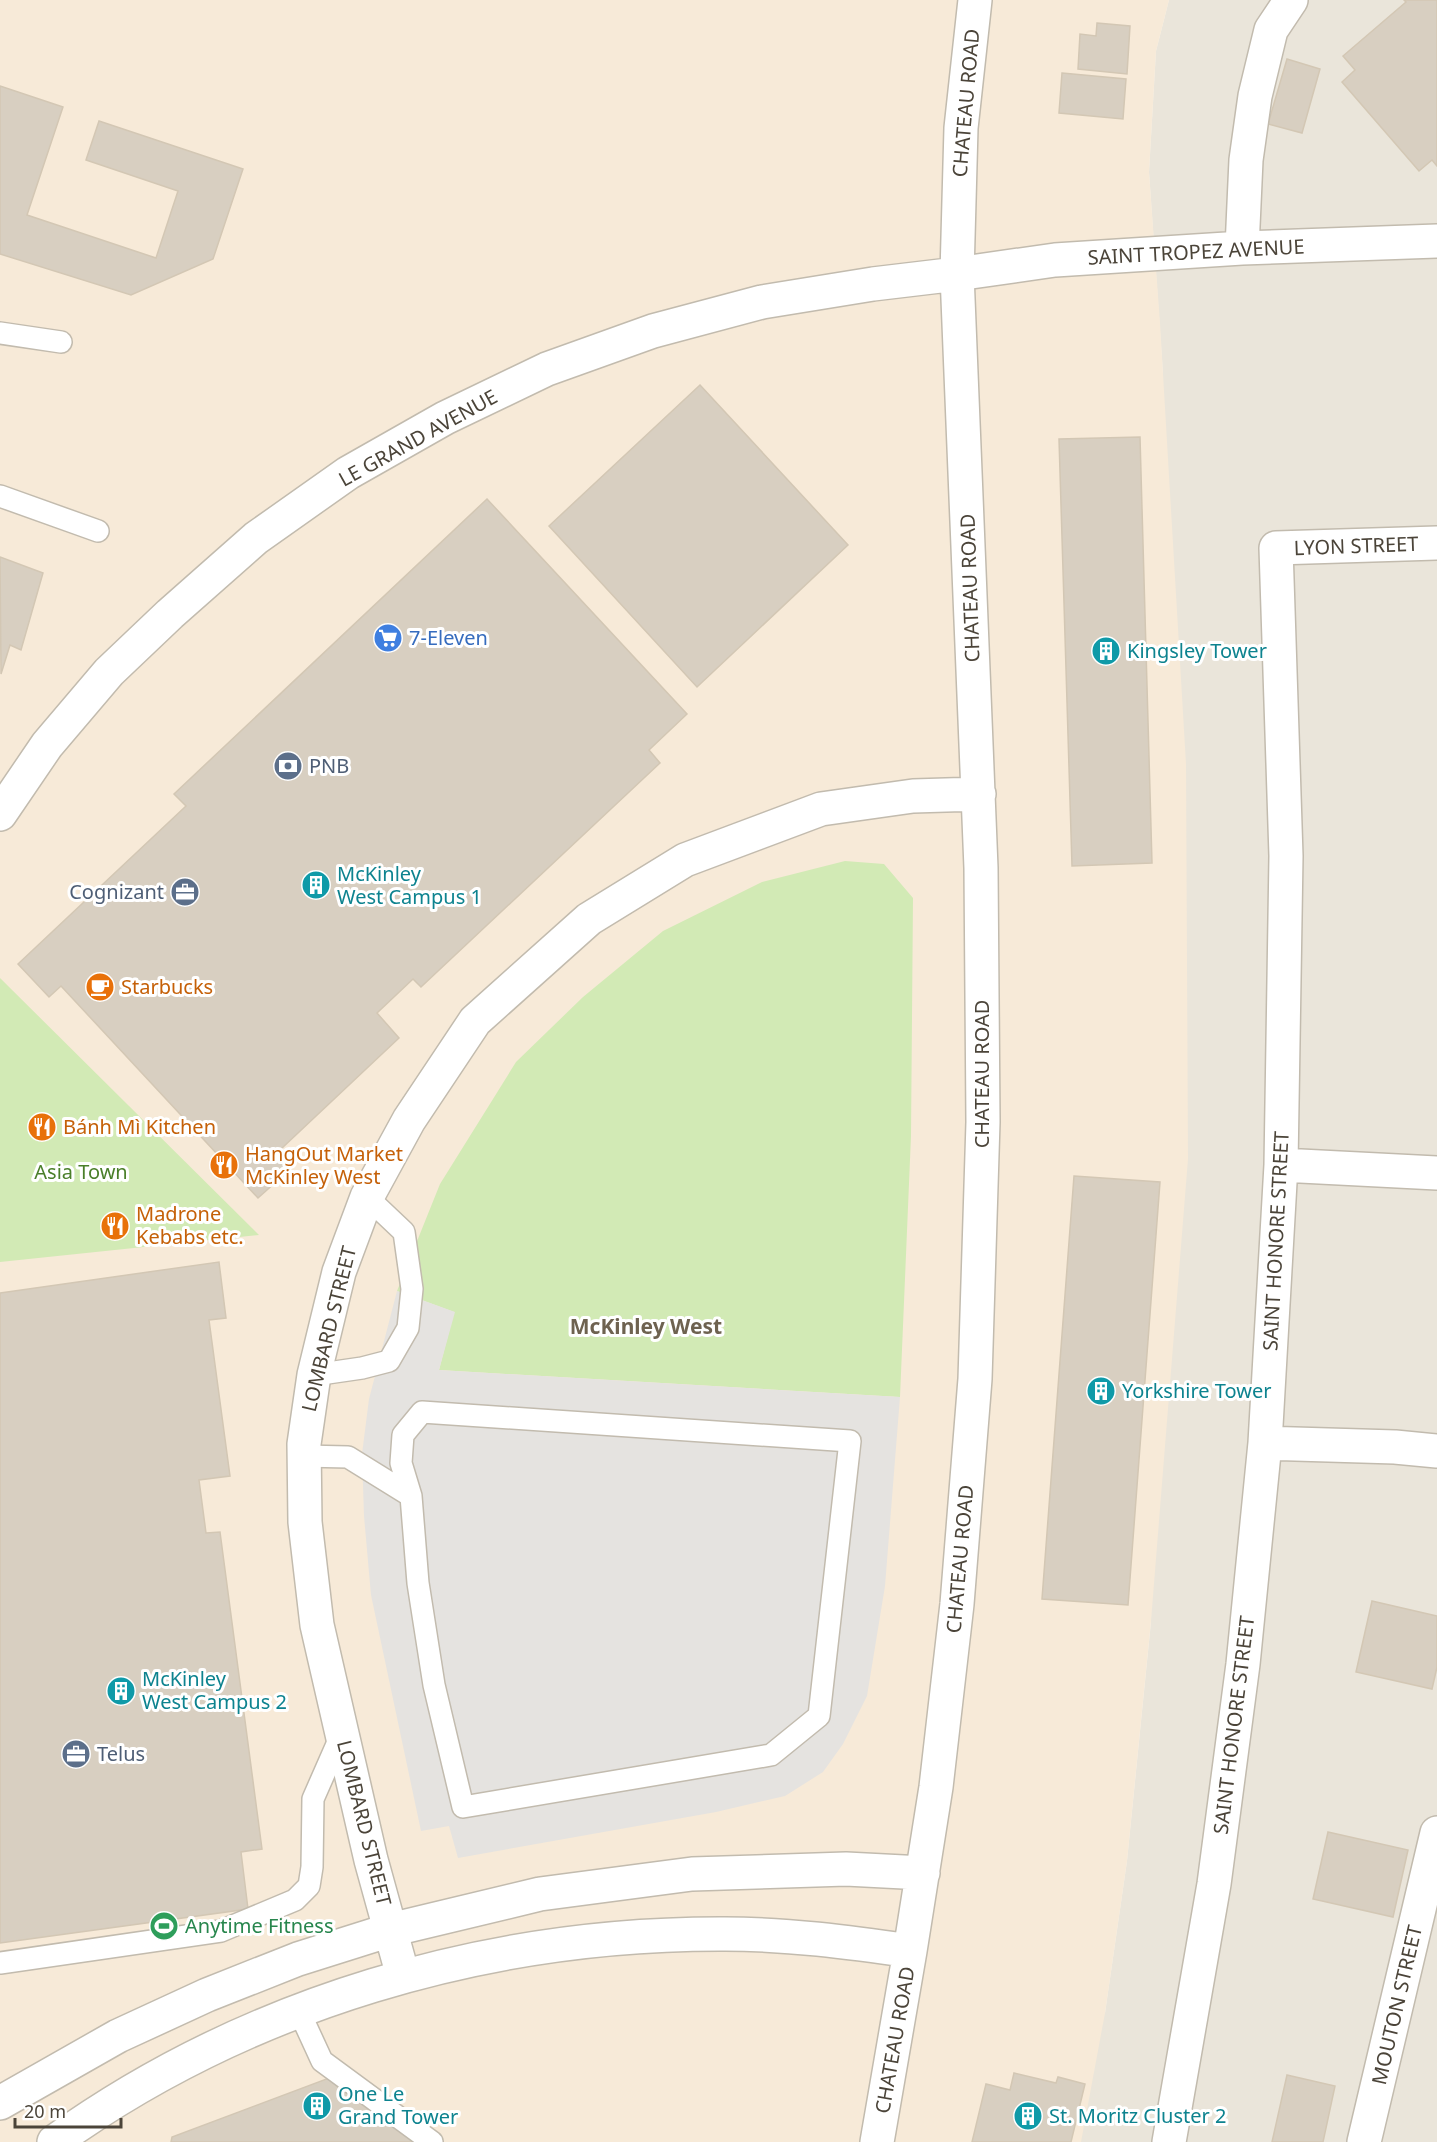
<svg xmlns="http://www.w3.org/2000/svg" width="1437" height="2142" viewBox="0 0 1437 2142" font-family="'Noto Sans',sans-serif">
  <rect width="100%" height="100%" fill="#f6f3ec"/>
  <path fill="#eae5da" d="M1169,0H1437V2142H955L1105,2013L1127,1861L1151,1622L1163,374L1149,172L1156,51Z"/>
  <path fill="#f7ead8" d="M0,0H1169L1156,51L1149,172L1160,323L1186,764L1188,1159L1151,1621L1127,1861L1105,2013L1081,2142H0Z"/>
  <path fill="#d2eab5" d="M845,861L884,864L913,898L911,1136L900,1397L439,1370L454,1312L397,1291L440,1184L516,1062L583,997L663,931L762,882Z
    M0,978L259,1235L0,1262Z"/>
  <path fill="#e5e3e0" d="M397,1291L455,1312L439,1370L900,1397L885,1586L867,1696L843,1744L823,1772L785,1796L716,1812L458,1858L449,1826L421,1831L371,1595L364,1516L362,1454L369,1399Z"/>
  <path fill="#d8cfc1" stroke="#d3c7b4" stroke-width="1.5" d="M1404,0H1437V166L1432,160L1419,171L1342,82L1355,70L1343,56L1406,2Z
    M1097,23L1130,26L1127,74L1078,69L1080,34L1096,36Z
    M1287,59L1320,69L1302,133L1268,124Z
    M1062,73L1126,79L1123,119L1059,113Z
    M0,86L63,107L27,215L156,258L178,191L86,160L99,121L243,169L213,259L131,295L0,254Z
    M700,385L848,545L697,687L549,526Z
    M1140,437L1152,863L1072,866L1059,439Z
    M487,499L687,714L649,750L660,763L421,987L413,979L377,1013L399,1038L281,1149L295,1165L258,1198L61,986L49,997L18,964L186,806L174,794Z
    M0,557L43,573L21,650L10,645L1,674Z
    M1074,1176L1160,1182L1128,1605L1042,1599Z
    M219,1262L226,1318L209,1320L230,1476L199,1480L206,1533L220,1532L262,1849L241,1852L248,1909L0,1943V1293Z
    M1372,1601L1437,1616V1667L1432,1689L1356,1672Z
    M1328,1832L1408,1850L1393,1917L1313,1899Z
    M1014,2073L1056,2083L1058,2077L1085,2084L1071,2142H972L986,2084L1010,2090Z
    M337,2075L427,2142H171L172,2137Z
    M1287,2075L1335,2086L1323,2142H1272Z"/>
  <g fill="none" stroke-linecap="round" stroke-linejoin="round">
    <g stroke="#c2bbae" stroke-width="24">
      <path id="lane" d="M0,333L61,342
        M0,496L98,531
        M314,1375L362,1368L389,1361L408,1328L412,1289L404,1232L367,1197
        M422,1412L850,1441L819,1716L771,1755L463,1807L434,1685L418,1583L411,1496L401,1463L403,1435Z
        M303,1456L348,1457L411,1496
        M0,1963L221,1931L295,1900L309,1886L312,1867L313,1799L342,1733
        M299,2011L322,2061L432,2142"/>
    </g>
    <g stroke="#c2bbae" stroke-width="36">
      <path id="street" d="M1242,248L1246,160L1255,96L1271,30L1291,0
        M0,814L47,745L109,672L170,614L256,538L348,473L445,418L547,369L653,331L762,302L873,284L957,274L1055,260L1242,248L1437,241
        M1281,1165L1437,1173
        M1265,1443L1395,1447L1437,1451
        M403,1976L371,1860L317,1625L305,1522L304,1444L314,1375L339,1272L367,1197L409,1120L475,1021L589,919L685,860L821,809L913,796L979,794
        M0,2103L118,2036L207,1995L298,1959L390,1930L540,1894L692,1874L846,1869L923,1873
        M54,2142C248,2003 487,1933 725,1934C787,1934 849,1942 910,1951
        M877,2142L910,1951L936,1787L957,1604L975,1379L983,1122L981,868L957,274L961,128L975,0
        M1169,2142L1214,1884L1243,1664L1265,1443L1281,1165L1286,856L1276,548L1437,543
        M1364,2142L1437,1833"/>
    </g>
    <use href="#lane" stroke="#fff" stroke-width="21"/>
    <use href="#street" stroke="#fff" stroke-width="33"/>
  </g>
  <defs>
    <g id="supermarket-disc" transform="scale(1.5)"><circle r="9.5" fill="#3f7fe0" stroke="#fff"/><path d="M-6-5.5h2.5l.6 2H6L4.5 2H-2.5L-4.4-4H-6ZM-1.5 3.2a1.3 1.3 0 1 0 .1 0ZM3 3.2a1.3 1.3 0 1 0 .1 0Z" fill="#fff"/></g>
    <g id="building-disc" transform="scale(1.5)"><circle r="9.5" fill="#0f9aa8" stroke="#fff"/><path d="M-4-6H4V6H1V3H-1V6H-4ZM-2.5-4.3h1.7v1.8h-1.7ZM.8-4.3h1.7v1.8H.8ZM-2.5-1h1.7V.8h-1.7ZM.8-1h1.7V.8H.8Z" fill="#fff"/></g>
    <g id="bank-disc" transform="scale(1.5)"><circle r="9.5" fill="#5c6f8a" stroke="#fff"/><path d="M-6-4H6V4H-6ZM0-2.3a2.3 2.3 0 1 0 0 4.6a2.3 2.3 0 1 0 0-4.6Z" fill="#fff"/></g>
    <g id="office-disc" transform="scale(1.5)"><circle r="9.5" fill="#5c6f8a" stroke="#fff"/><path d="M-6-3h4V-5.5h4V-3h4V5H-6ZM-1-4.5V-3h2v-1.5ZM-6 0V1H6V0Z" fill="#fff"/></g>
    <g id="cafe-disc" transform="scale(1.5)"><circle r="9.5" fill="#e8710a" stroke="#fff"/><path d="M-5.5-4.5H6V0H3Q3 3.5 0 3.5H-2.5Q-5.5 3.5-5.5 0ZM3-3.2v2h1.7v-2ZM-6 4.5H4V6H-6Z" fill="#fff"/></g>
    <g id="restaurant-disc" transform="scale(1.5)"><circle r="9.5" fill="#e8710a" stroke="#fff"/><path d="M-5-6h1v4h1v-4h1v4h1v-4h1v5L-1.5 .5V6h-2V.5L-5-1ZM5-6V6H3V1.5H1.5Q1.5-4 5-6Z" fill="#fff"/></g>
    <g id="stadium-disc" transform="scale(1.5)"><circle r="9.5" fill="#2e9e5b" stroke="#fff"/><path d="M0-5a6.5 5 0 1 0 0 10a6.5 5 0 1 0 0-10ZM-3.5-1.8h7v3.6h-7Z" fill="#fff"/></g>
  </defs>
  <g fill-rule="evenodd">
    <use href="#supermarket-disc" x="388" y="638"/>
    <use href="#building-disc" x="1106" y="651"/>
    <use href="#bank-disc" x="288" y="766"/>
    <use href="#building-disc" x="316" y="885"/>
    <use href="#office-disc" x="185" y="892"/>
    <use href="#cafe-disc" x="100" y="987"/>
    <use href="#restaurant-disc" x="42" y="1127"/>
    <use href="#restaurant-disc" x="224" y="1165"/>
    <use href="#restaurant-disc" x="115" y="1226"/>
    <use href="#building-disc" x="1101" y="1391"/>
    <use href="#building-disc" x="121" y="1691"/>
    <use href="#office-disc" x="76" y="1754"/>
    <use href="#stadium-disc" x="164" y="1926"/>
    <use href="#building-disc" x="317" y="2106"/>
    <use href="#building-disc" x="1028" y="2116"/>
  </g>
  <g text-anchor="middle" stroke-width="6" stroke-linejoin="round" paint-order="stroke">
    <g font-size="20" fill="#4b4439" stroke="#fff">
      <text transform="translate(966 103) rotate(-85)" y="7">CHATEAU ROAD</text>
      <text transform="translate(1196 252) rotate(-3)" y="7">SAINT TROPEZ AVENUE</text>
      <text transform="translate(418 438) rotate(-29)" y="7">LE GRAND AVENUE</text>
      <text transform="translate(1356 546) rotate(-2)" y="7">LYON STREET</text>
      <text transform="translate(970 588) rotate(-92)" y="7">CHATEAU ROAD</text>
      <text transform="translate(982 1074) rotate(-90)" y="7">CHATEAU ROAD</text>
      <text transform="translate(1276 1241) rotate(-87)" y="7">SAINT HONORE STREET</text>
      <text transform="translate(329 1329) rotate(-76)" y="7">LOMBARD STREET</text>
      <text transform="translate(960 1559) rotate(-85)" y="7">CHATEAU ROAD</text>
      <text transform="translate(1234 1725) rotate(-83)" y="7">SAINT HONORE STREET</text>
      <text transform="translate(364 1823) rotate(76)" y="7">LOMBARD STREET</text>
      <text transform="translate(1397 2005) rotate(-77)" y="7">MOUTON STREET</text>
      <text transform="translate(895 2040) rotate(-80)" y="7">CHATEAU ROAD</text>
    </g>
    <g font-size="20" fill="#366cbe" stroke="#fff" text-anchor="start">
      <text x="409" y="645">7-Eleven</text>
    </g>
    <g font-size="20" fill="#0d838f" stroke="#fff" text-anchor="start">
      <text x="1127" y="658">Kingsley Tower</text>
      <text x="337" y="881">McKinley<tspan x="337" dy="23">West Campus 1</tspan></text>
      <text x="1122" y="1398">Yorkshire Tower</text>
      <text x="142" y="1686">McKinley<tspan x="142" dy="23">West Campus 2</tspan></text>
      <text x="338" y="2101">One Le<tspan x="338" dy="23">Grand Tower</tspan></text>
      <text x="1049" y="2123">St. Moritz Cluster 2</text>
    </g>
    <g font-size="20" fill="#4e5e75" stroke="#fff" text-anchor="start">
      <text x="309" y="773">PNB</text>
      <text x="164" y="899" text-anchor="end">Cognizant</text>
      <text x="97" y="1761">Telus</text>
    </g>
    <g font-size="20" fill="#c56008" stroke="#fff" text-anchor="start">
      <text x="121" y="994">Starbucks</text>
      <text x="63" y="1134">Bánh Mì Kitchen</text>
      <text x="245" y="1161">HangOut Market<tspan x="245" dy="23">McKinley West</tspan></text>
      <text x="136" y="1221">Madrone<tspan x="136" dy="23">Kebabs etc.</tspan></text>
    </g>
    <g font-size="20" fill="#4a7f2a" stroke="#fff">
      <text x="81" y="1179">Asia Town</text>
    </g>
    <g font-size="20" fill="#27864d" stroke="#fff" text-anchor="start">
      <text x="185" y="1933">Anytime Fitness</text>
    </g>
    <g font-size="21" font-weight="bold" fill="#6e6250" stroke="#fff">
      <text x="646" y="1334">McKinley West</text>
    </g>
  </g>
  <path d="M15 2118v9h106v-9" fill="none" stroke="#4b4439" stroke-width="3"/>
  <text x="24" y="2118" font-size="18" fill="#4b4439" stroke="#ffffff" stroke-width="4.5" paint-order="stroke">20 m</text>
</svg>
